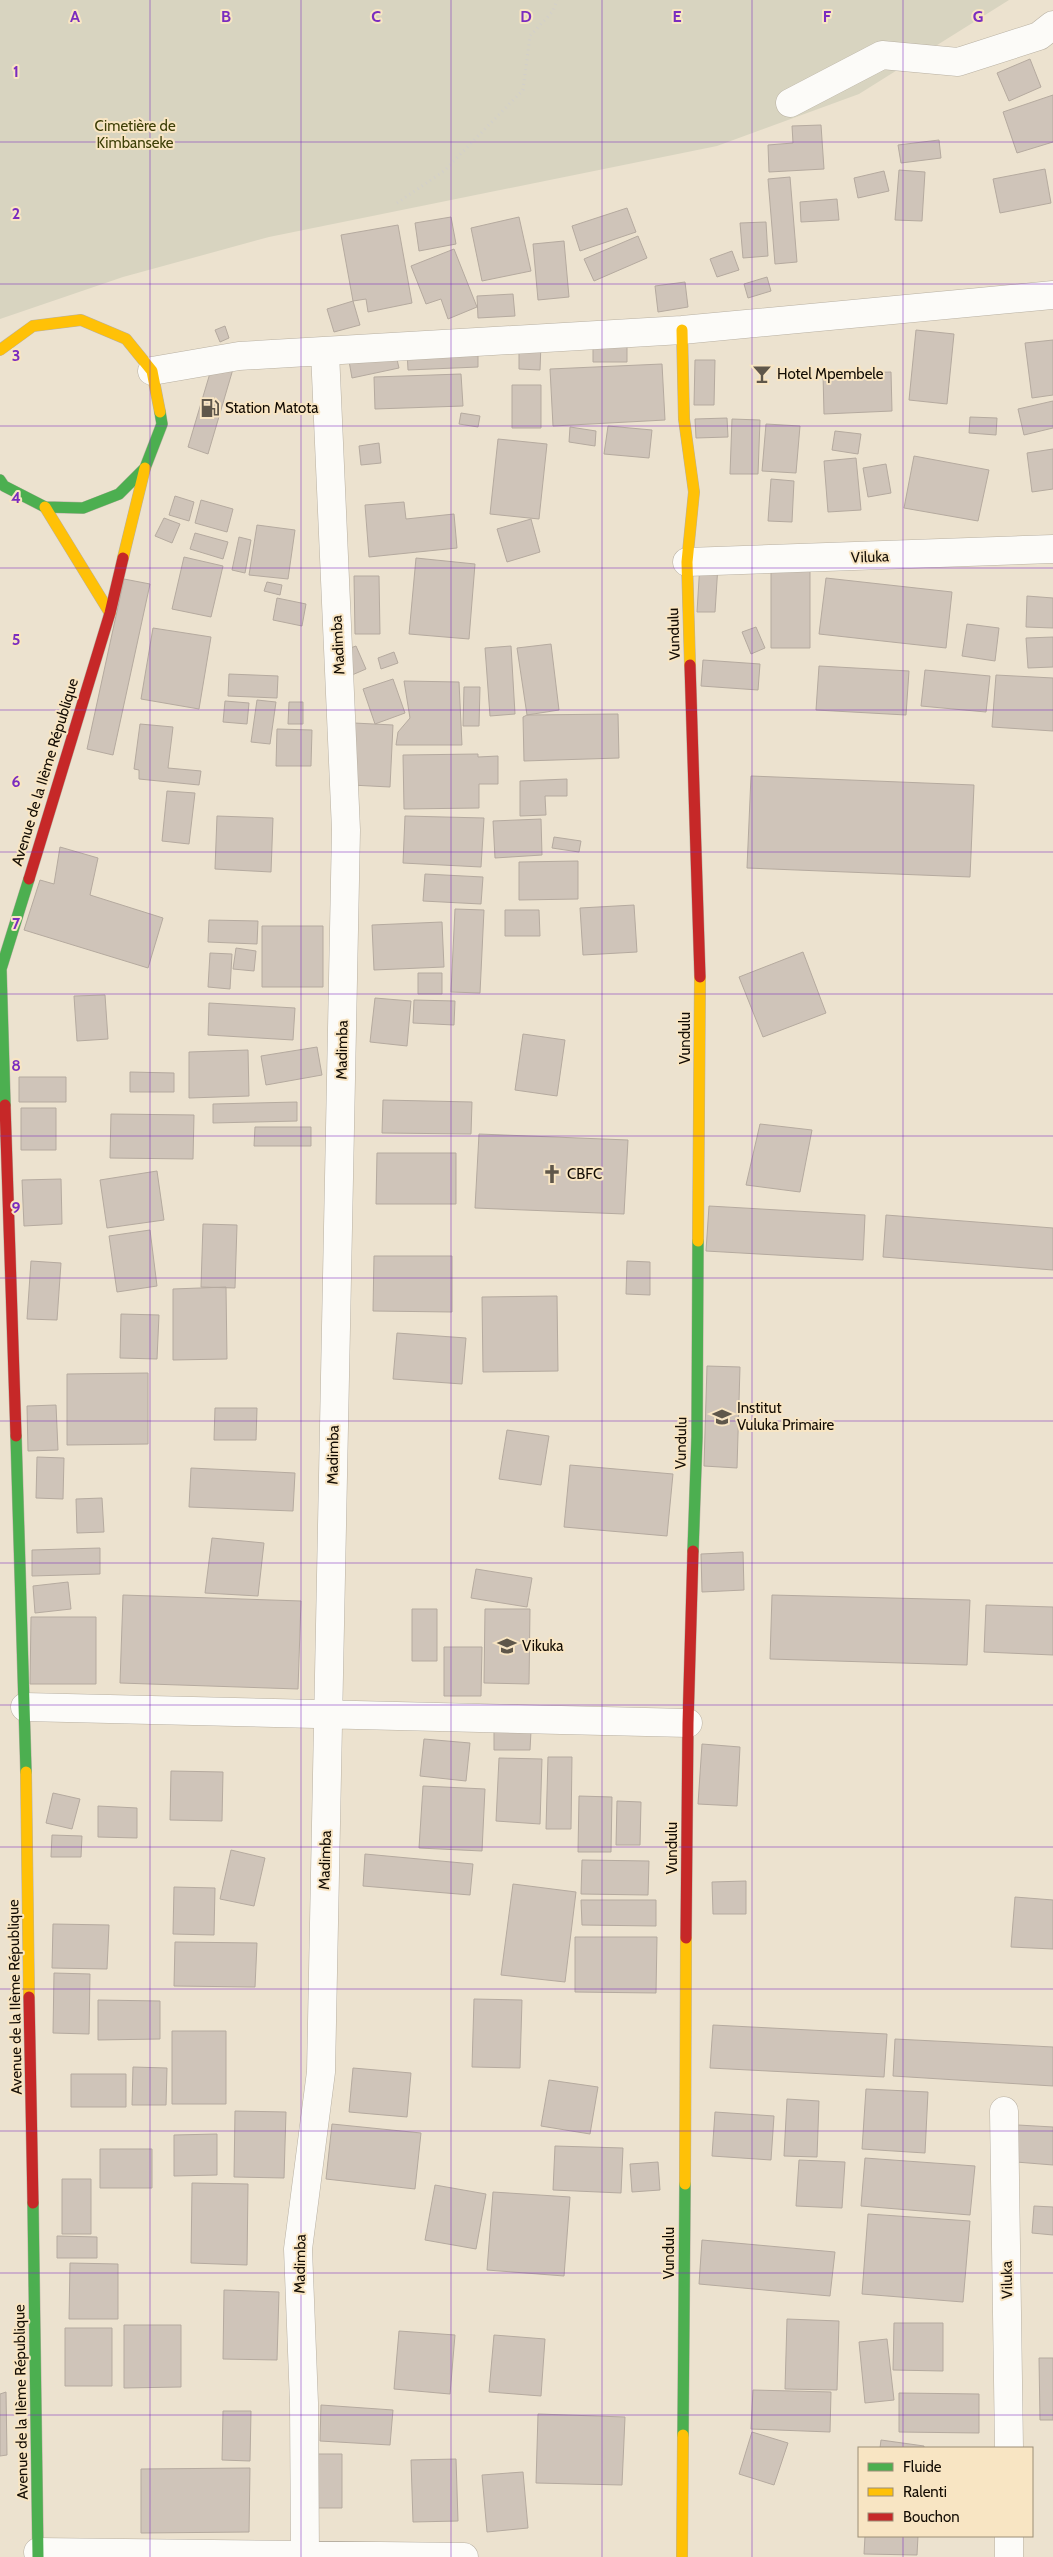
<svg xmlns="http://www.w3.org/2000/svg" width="1053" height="2557" viewBox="0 0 1053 2557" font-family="Cabin,sans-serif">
  <rect width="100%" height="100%" fill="#ece2cf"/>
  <path fill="#d8d4c0" d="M0,0H1009L859,94L717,146L269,237L123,277L0,319Z"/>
  <path fill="#cfc4b9" stroke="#b5aa9f" d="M1030,59L1041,87L1009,101L997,73Z
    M1053,95V142L1017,153L1003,112Z
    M821,125L824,169L769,172L768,145L793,143L792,126Z
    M939,140L941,158L901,163L898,145Z
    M1045,169L1051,203L1000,213L993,179Z
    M899,170L925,172L922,221L895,220Z
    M884,171L889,191L858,198L854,178Z
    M790,177L797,262L775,264L768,179Z
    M837,199L839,220L801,222L800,202Z
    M627,208L636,232L580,251L572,226Z
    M451,217L456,244L419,251L415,223Z
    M519,217L531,271L482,281L471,228Z
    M766,222L768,256L743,258L740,223Z
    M398,225L412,303L368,312L366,299L353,301L341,235Z
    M638,236L647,258L594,281L584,259Z
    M564,241L569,297L538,300L533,244Z
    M454,249L477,307L448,319L441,299L426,304L411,266Z
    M732,251L739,270L717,277L710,259Z
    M767,277L771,291L748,298L744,284Z
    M685,282L688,307L658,312L655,286Z
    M513,294L515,316L478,318L477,296Z
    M353,301L360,325L334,332L327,309Z
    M225,326L229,338L220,342L215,330Z
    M916,330L954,334L947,404L909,400Z
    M593,340H627V362H593Z
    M1053,340V395L1032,398L1025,343Z
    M519,344H541L540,370L519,369Z
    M478,348V367L408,370L407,351Z
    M395,351L399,368L352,378L349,361Z
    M695,360H715L714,405H694Z
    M213,363L233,369L208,454L188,447Z
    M662,364L665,420L553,426L550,369Z
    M891,372L892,411L824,414L823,374Z
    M461,374L463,406L375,409L374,377Z
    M512,385H541V428H512Z
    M1053,401V428L1024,435L1018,409Z
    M461,413L480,416L478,427L459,424Z
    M970,417L997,418L996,435L969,433Z
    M727,418L728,437L696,438L695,419Z
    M732,419L760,420L758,474H730Z
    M766,424L800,426L796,473L762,471Z
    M608,426L652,430L649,458L604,454Z
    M570,427L596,431L595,446L569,442Z
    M835,431L861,434L858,454L832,450Z
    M498,439L547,444L539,519L490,514Z
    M379,443L381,463L361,465L359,446Z
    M1053,449V489L1032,492L1027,453Z
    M914,456L989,470L978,521L904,508Z
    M856,458L861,510L828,512L824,461Z
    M886,464L891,493L868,497L863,468Z
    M771,479L794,481L792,522L768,521Z
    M175,496L194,502L189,521L169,515Z
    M201,500L233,509L227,532L195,523Z
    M404,502L406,519L454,514L457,548L369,557L365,505Z
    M164,518L180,524L172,543L155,536Z
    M531,519L540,552L507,562L497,529Z
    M257,525L295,530L288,579L249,575Z
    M195,533L228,542L223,559L190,549Z
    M239,537L251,540L245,573L232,570Z
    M184,557L223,566L211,617L172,609Z
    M416,558L475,564L469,639L409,634Z
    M700,563L718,565L715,612H697Z
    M810,571V648H771V572Z
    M354,576H379L380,634H355Z
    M826,578L952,592L946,648L819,634Z
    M124,579L150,584L113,755L87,749Z
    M267,582L282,585L280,595L264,591Z
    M1027,596L1053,598V628L1026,627Z
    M277,598L306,604L302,626L273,620Z
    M967,624L999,628L995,661L962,656Z
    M756,627L765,648L751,654L742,632Z
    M153,628L211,637L199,709L141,699Z
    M1053,637V667L1028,668L1026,638Z
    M551,644L559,710L527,715L517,648Z
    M356,646L366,669L352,675L342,651Z
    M511,646L515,714L490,716L485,648Z
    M394,652L398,663L381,669L378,658Z
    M703,660L760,664L758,690L701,686Z
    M819,666L909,671L906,715L816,710Z
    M925,670L990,676L986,712L921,706Z
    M229,674L278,676L277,698L228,696Z
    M996,675L1053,678V731L992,727Z
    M393,679L405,713L375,724L363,689Z
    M404,681L459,682L462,745H396L398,732L410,718Z
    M464,687H480L479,726H463Z
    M257,700L276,702L270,744L251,742Z
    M225,701L249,703L247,724L223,722Z
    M289,702H303V724H288Z
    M618,714L619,758L524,761L523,717L527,715Z
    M354,723L393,725L390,787L351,785Z
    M140,724L173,727L168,768L201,771L199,785L139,779V770L134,769Z
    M277,729L312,730L311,766H276Z
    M478,754V757L498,756V784H479V808L404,809L403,755Z
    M751,776L974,785L970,877L747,868Z
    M567,779V796H545L546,815L520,816V781Z
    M167,791L195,793L189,844L162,841Z
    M217,816L273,818L271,872L215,869Z
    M405,816L484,818L481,867L403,863Z
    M541,819L542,855L495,858L493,821Z
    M554,837L581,841L579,852L552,848Z
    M60,847L98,858L90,895L163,918L148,968L24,930L40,880L54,884Z
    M578,861V899L519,900V862Z
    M425,874L483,877L481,904L423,901Z
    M634,905L637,952L583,955L580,908Z
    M455,909L484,910L480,993L451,992Z
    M505,910H539L540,936H505Z
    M209,920L258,921L257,944L208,942Z
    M442,922L444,967L374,970L372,925Z
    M262,926H323V987H262Z
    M236,948L256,951L254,971L233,969Z
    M803,952L826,1013L763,1037L739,977Z
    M210,953L232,954L230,989L208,987Z
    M418,973H442V994H418Z
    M105,995L108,1039L77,1041L74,996Z
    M375,998L411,1001L407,1046L370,1042Z
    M414,1000L455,1001L454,1025L413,1023Z
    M209,1003L295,1008L293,1040L208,1035Z
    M523,1034L565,1040L557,1096L515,1090Z
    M317,1047L322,1075L266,1085L261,1056Z
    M248,1050L249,1096L189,1098V1052Z
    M130,1072L174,1073V1092H130Z
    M19,1077H66V1102H19Z
    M383,1100L472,1102L471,1134L382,1133Z
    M297,1102V1121L213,1123V1104Z
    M21,1108H56V1150H21Z
    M111,1114L194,1115L193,1159L110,1158Z
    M760,1124L812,1130L800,1192L746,1185Z
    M255,1127H311V1146H254Z
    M479,1134L628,1140L624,1214L475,1208Z
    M377,1153H456V1204H376Z
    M157,1171L164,1220L107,1228L100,1180Z
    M61,1179L62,1224L24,1226L22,1180Z
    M709,1206L865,1215L863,1260L706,1251Z
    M886,1215L1053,1228V1270L883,1257Z
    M203,1224L237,1225L235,1288L201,1287Z
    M150,1230L157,1286L117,1292L109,1236Z
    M374,1256H452V1312L373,1311Z
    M31,1261L61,1263L57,1320L27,1319Z
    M627,1261L650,1262V1295L626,1294Z
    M226,1287L227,1359L173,1360V1289Z
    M557,1296L558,1371L483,1372L482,1297Z
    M121,1314L159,1315L157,1359L120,1358Z
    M397,1333L466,1338L462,1384L393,1379Z
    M707,1366L740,1367L737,1468L704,1466Z
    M148,1373V1444L67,1445V1374Z
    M56,1405L58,1450L28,1451L27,1406Z
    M215,1408H257L256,1440H214Z
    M507,1430L549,1436L541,1485L499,1479Z
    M37,1457L64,1458L63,1499L36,1498Z
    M570,1465L673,1474L667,1536L564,1527Z
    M191,1468L295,1473L293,1511L189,1507Z
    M102,1498L104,1532L77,1533L76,1499Z
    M212,1538L264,1543L258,1596L205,1593Z
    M100,1548V1574L32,1576V1550Z
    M743,1552L744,1590L702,1592L701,1554Z
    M476,1569L532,1578L527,1607L471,1598Z
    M68,1582L71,1609L35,1613L33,1586Z
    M123,1595L301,1601L298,1689L120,1683Z
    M772,1595L970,1600L967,1665L770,1659Z
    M986,1605L1053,1607V1655L984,1652Z
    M412,1609H437V1661H412Z
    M485,1609H530L529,1684L484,1683Z
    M31,1617H96V1684H30Z
    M444,1647H482L481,1696H444Z
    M494,1731H531L530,1750H494Z
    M424,1739L470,1743L466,1781L420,1776Z
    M702,1744L740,1747L737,1806L698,1804Z
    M548,1757H572L571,1829H546Z
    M499,1758L542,1759L540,1824L496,1821Z
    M171,1771L223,1772L222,1821L170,1820Z
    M423,1786L485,1789L482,1851L419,1848Z
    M53,1793L80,1799L72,1829L46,1823Z
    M579,1796L612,1797L611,1852H578Z
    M617,1801L641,1802L640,1845H616Z
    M98,1806L137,1808V1838L98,1837Z
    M52,1835L82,1836L81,1857H51Z
    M231,1850L265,1858L254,1906L220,1899Z
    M365,1854L473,1864L470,1895L363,1886Z
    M582,1860L649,1861L648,1895L581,1894Z
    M746,1881V1914H713L712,1882Z
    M513,1884L576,1892L565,1982L501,1975Z
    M174,1887L215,1888L214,1935L173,1934Z
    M1015,1897L1053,1900V1949L1011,1947Z
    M581,1900H656V1926L582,1925Z
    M53,1924L109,1925L107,1969L52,1968Z
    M575,1937H657L656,1993L575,1992Z
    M175,1942L257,1943L255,1987L174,1986Z
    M54,1973L90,1974L89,2034L53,2033Z
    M474,1999L522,2000L520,2068L472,2067Z
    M98,2000L160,2001V2039L98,2040Z
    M713,2025L887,2034L884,2077L710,2068Z
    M172,2031H226V2104H172Z
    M895,2039L1053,2047V2086L893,2076Z
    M133,2067L167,2068L166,2105H132Z
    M353,2068L411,2073L407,2117L349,2112Z
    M71,2074H126V2107H71Z
    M549,2080L598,2087L590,2134L541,2126Z
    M866,2089L928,2092L925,2153L862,2149Z
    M787,2099L819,2101L817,2157L784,2156Z
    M235,2111L286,2112L284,2178L234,2177Z
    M715,2112L774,2116L771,2160L712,2156Z
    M332,2124L421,2133L415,2189L326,2179Z
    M1018,2125L1053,2127V2165L1016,2162Z
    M217,2134V2175L174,2176V2135Z
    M555,2146L623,2148L621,2193L553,2190Z
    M100,2149H152V2188H100Z
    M865,2158L975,2166L970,2215L861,2206Z
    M799,2160L845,2162L842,2208L796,2206Z
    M658,2162L660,2190L632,2192L630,2164Z
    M62,2179H91V2234H62Z
    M192,2183L248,2184L247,2265L191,2263Z
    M435,2185L486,2194L476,2249L425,2240Z
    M493,2192L570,2197L564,2276L487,2270Z
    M1034,2206L1053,2207V2235L1032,2233Z
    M868,2214L970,2221L963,2302L862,2294Z
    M57,2236L97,2237V2258H57Z
    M702,2240L835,2252L830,2296L699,2284Z
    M70,2263L118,2264V2319H69Z
    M224,2290L279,2292L277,2360L223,2359Z
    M787,2319L839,2321L837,2390L785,2389Z
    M894,2323H943V2371L893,2370Z
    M124,2325H181V2387L124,2388Z
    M65,2328H112V2386H65Z
    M399,2331L455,2335L450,2394L394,2389Z
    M494,2335L545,2339L541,2396L489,2392Z
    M887,2339L894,2400L865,2403L859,2342Z
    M1039,2358H1053V2420H1040Z
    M753,2390L831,2392L830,2432L751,2429Z
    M6,2392L7,2455L0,2456V2394Z
    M899,2393L979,2394V2433L899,2432Z
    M321,2405L393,2410L390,2445L320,2441Z
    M223,2411H251L250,2461L222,2460Z
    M538,2414L625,2417L622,2485L536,2483Z
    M752,2432L788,2443L774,2485L739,2474Z
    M881,2440L924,2446V2448H880Z
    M318,2454H342V2508H318Z
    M456,2459L458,2521L413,2522L411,2460Z
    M250,2468L249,2532L141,2533V2469Z
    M523,2472L528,2528L487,2532L482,2475Z
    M865,2536H918L917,2555L864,2554Z"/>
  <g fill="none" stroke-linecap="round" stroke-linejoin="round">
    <g stroke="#b8b0a2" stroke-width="29">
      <path id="street" d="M790,103L882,55L958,62L1039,36L1053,25
        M152,371L239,356L682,330L1053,295
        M687,562L1053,549
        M25,1707L688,1723
        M1004,2111L1009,2448
        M1009,2536V2557
        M38,2552L464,2557
        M305,2557L304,2403L298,2249L321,2072L346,830L325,352"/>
    </g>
    <g stroke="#b8b0a2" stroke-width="12">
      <path id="fast" d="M0,480L4,486L45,507L83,508L119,494L145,468L162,424L160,412
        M5,1105L1,969L29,879
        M16,1436L26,1772
        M693,1551L697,1437L698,1241
        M33,2203L38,2557
        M683,2435L685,2184"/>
    </g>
    <g stroke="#b8b0a2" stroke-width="12">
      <path id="slow" d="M682,330L684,419L694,492L687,562L690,665
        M0,350L33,326L81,320L126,339L152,371L160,412
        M45,507L110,613
        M123,558L145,468
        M698,1241L700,977
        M26,1772L29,1997
        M685,2184L686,1938
        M682,2557L683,2435"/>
    </g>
    <g stroke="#b8b0a2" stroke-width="12">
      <path id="jam" d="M690,665L700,977
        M29,879L110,613L123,558
        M5,1105L16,1436
        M686,1938L688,1723L693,1551
        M29,1997L33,2203"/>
    </g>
    <path stroke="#d2cfca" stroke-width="3" stroke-dasharray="1 4" stroke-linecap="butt" d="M397,203L444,171L523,90L530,36L553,11L557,0"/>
    <use href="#street" stroke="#fcfbf8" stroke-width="28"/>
    <use href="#fast" stroke="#4caf50" stroke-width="11"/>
    <use href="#slow" stroke="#ffc107" stroke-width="11"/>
    <use href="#jam" stroke="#c62828" stroke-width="11"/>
  </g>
  <path fill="none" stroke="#7b2cbf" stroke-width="1" stroke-opacity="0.55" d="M150,0V2557M301,0V2557M451,0V2557M602,0V2557M752,0V2557M903,0V2448M0,142H1053M0,284H1053M0,426H1053M0,568H1053M0,710H1053M0,852H1053M0,994H1053M0,1136H1053M0,1278H1053M0,1421H1053M0,1563H1053M0,1705H1053M0,1847H1053M0,1989H1053M0,2131H1053M0,2273H1053M0,2415H1053M903,2536V2557"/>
  <defs>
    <g id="bar-bare" transform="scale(1.5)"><path d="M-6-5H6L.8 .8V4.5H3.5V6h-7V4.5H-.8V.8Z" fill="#5f574a" stroke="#f8e5c3" stroke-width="2.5" paint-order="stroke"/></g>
    <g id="fuel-bare" transform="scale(1.5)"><path d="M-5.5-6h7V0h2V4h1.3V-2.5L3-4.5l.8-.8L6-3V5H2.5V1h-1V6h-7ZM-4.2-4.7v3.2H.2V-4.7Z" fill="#5f574a" stroke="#f8e5c3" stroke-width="2.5" paint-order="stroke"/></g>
    <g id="church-bare" transform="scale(1.5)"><path d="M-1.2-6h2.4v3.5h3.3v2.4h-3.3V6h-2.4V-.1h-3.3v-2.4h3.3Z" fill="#5f574a" stroke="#f8e5c3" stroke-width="2.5" paint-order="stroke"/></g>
    <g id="school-bare" transform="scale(1.5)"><path d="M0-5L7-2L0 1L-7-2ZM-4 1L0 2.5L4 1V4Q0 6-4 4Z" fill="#5f574a" stroke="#f8e5c3" stroke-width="2.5" paint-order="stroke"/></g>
  </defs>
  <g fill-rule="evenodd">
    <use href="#bar-bare" x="762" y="374"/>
    <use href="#fuel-bare" x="210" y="408"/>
    <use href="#church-bare" x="552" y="1174"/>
    <use href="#school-bare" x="722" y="1417"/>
    <use href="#school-bare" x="507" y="1646"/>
  </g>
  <g text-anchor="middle" stroke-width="4" stroke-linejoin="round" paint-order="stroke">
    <g font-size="15" fill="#3c3e06" stroke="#f8e5c3">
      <text x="135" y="131">Cimetière de<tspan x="135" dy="17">Kimbanseke</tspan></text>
    </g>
    <g font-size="15" fill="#130c03" stroke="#f8e5c3" text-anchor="start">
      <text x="777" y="379">Hotel Mpembele</text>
      <text x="225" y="413">Station Matota</text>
      <text x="567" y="1179">CBFC</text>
      <text x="737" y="1413">Institut<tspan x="737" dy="17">Vuluka Primaire</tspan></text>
      <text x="522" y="1651">Vikuka</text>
    </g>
    <g font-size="15" fill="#130c03" stroke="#f8e5c3">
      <text transform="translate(870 557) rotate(-2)" y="5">Viluka</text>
      <text transform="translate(674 634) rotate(-92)" y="5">Vundulu</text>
      <text transform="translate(338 645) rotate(-93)" y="5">Madimba</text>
      <text transform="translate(45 772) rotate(-73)" y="5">Avenue de la IIème République</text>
      <text transform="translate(685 1038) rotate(-90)" y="5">Vundulu</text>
      <text transform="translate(342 1050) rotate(-89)" y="5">Madimba</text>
      <text transform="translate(681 1443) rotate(-89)" y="5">Vundulu</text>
      <text transform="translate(333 1455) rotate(-89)" y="5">Madimba</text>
      <text transform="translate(672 1848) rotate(-90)" y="5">Vundulu</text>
      <text transform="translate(325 1860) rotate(-88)" y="5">Madimba</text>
      <text transform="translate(15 1997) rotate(-91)" y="5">Avenue de la IIème République</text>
      <text transform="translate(669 2253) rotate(-90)" y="5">Vundulu</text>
      <text transform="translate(300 2264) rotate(-89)" y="5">Madimba</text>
      <text transform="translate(1007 2280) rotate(-91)" y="5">Viluka</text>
      <text transform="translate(21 2402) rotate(-91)" y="5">Avenue de la IIème République</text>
    </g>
  </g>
  <g font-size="16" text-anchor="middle" font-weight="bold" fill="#7b2cbf" stroke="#f8e5c3" stroke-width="4" stroke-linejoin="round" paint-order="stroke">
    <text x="75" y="22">A</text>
    <text x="226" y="22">B</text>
    <text x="376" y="22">C</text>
    <text x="526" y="22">D</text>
    <text x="677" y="22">E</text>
    <text x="827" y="22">F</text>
    <text x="978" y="22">G</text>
    <text x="16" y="77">1</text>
    <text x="16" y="219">2</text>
    <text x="16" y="361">3</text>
    <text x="16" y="503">4</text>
    <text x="16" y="645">5</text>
    <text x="16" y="787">6</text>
    <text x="16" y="929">7</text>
    <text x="16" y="1071">8</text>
    <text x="16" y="1213">9</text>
  </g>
  <rect x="858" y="2447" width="175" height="90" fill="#f8e5c3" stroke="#9c8e76"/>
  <rect x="868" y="2463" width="25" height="8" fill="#4caf50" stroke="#9c8e76"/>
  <text x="903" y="2472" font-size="15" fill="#130c03">Fluide</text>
  <rect x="868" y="2488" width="25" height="8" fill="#ffc107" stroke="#9c8e76"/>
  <text x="903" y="2497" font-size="15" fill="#130c03">Ralenti</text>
  <rect x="868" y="2513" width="25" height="8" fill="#c62828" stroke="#9c8e76"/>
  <text x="903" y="2522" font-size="15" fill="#130c03">Bouchon</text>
</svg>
